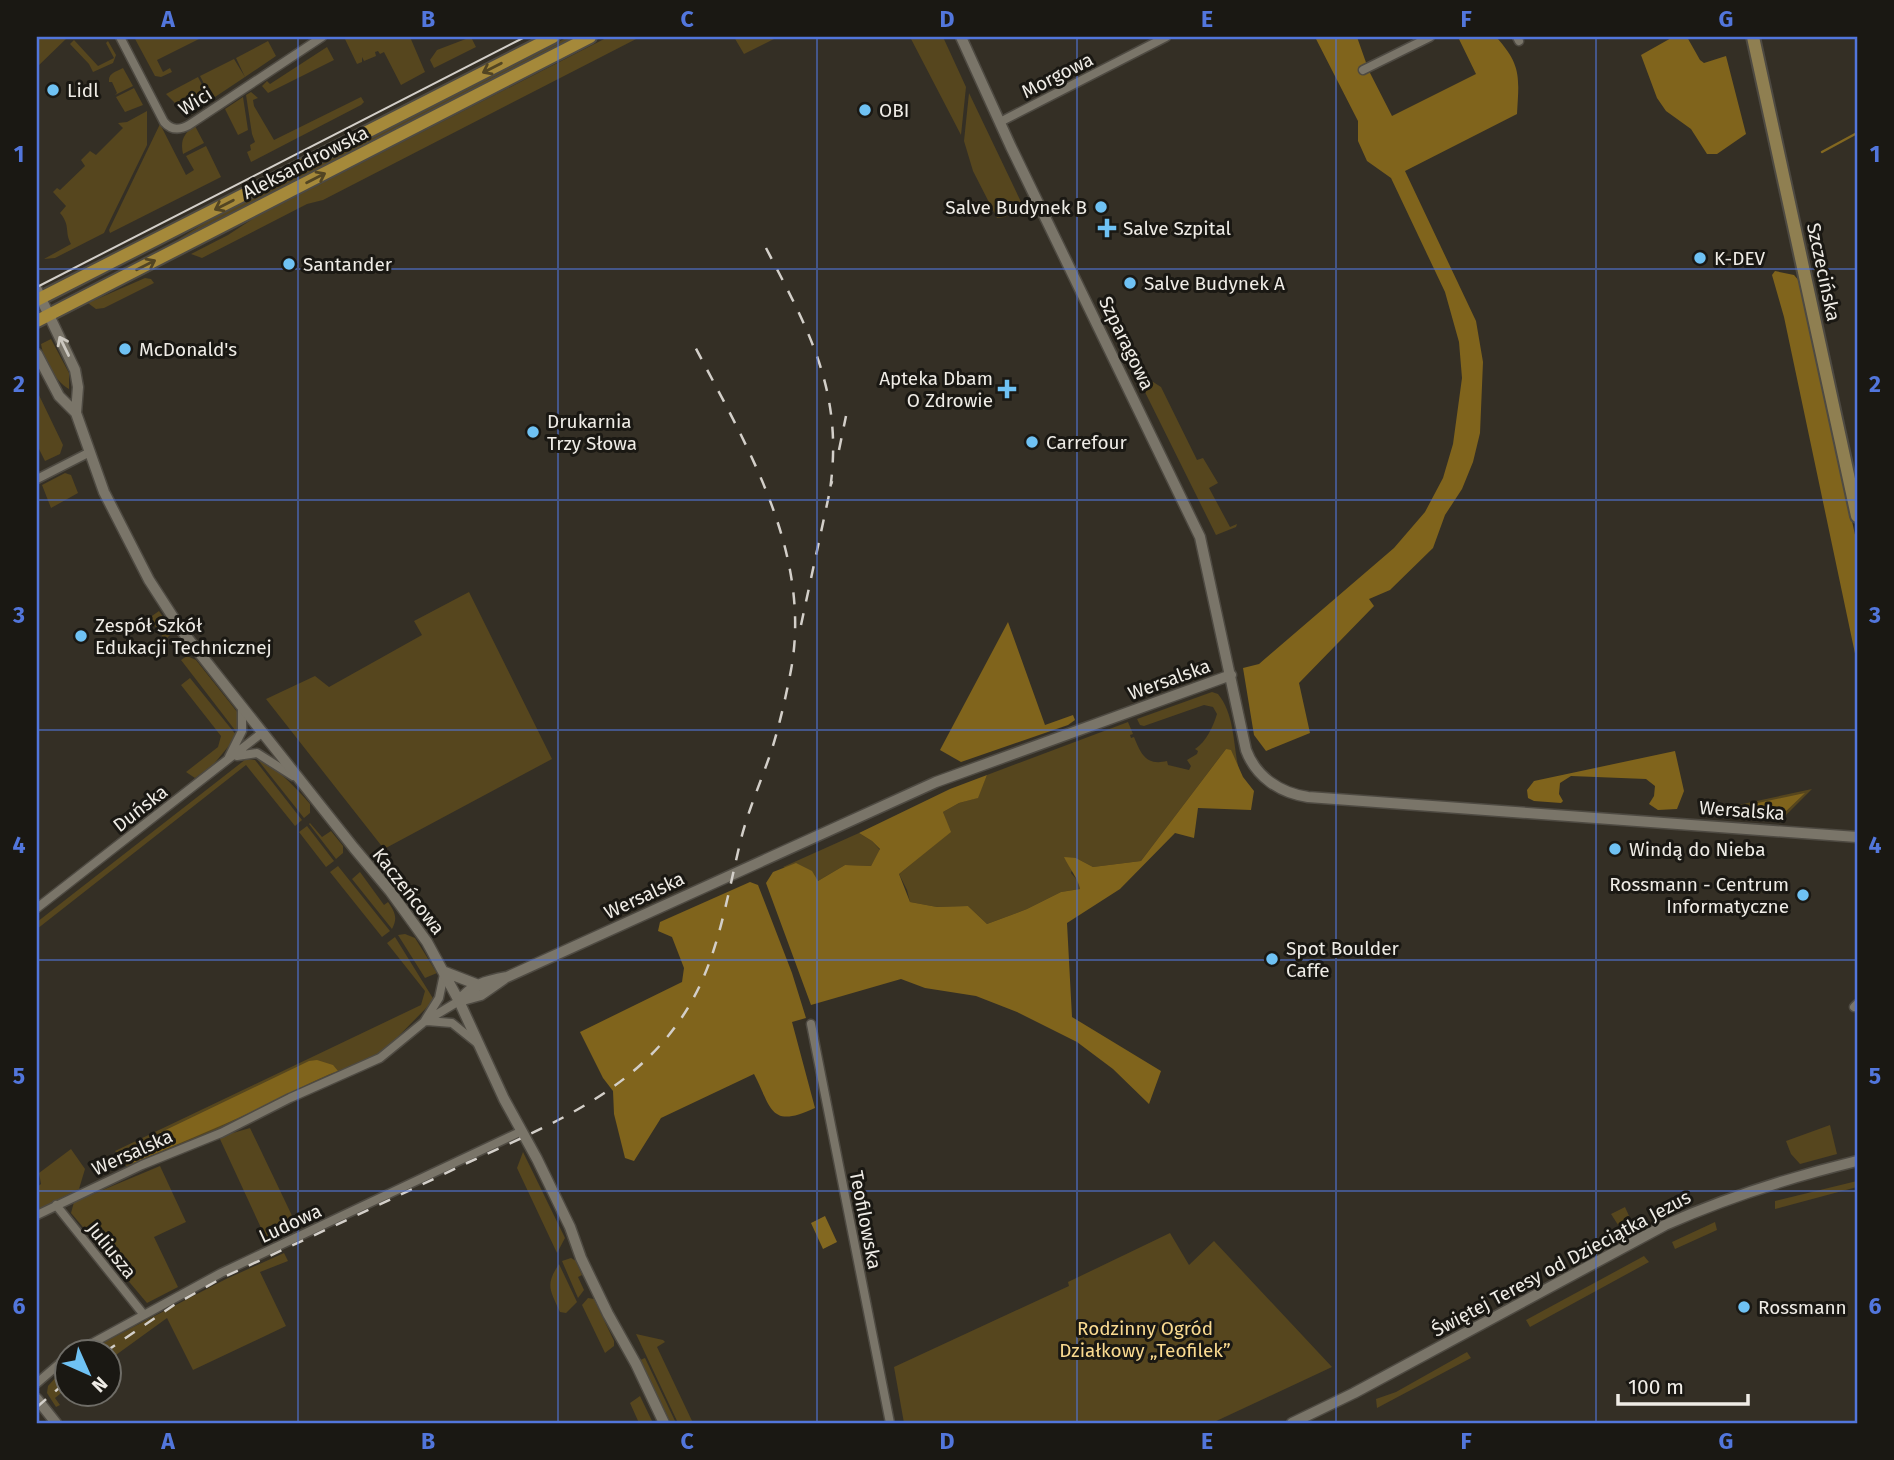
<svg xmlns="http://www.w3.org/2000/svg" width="1894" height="1460" viewBox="0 0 1894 1460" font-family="'Fira Sans',sans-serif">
  <rect width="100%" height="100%" fill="#342f25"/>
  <path fill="#56461e" d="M37,37H68L37,67Z
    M134,37H203L157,60L163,72L170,68L172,72L161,77L155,76Z
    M344,37H410L425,72L401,85L384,52L380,54L378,51L375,52L376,56L364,61L362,57V62L357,64Z
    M471,37L476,47L434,68L430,60L437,50Z
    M568,37H576L81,289L177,240L208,221Z
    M608,37H640L323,200L307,204L202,258L191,254L228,235L254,218Z
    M734,37H778L744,54Z
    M910,37H943L966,87L961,135Z
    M74,40L98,66L114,58L106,43L108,41L116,55L113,63L93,72L89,64L70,44Z
    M268,41L276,56L245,77L236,58Z
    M327,47L334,60L268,93L262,86L267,81L270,84Z
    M234,59L245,77L212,99L200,76Z
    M123,68L133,86L115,95L117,93L112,82H109C108,73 116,72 123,68Z
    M198,77L210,100L189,114L184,112L166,94Z
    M134,88L143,105L125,112L116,97Z
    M251,92L258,98L253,100L254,106L274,140L361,97L364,102L361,105L251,162L247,152L251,150L250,145L255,142L252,134L246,95Z
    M969,93L1022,204L1005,217L997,218L973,171L964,141Z
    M243,97L248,130L238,135L225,109Z
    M147,111V145L104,233L55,258L44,259L71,244C64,232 71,226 60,213L66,206L53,192L57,188L60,190L85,166L81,160L90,151L96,155L123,128L118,123L127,122Z
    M160,124L186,175L194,170L186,156L206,146L221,177L110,233L109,230Z
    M195,126L204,143L183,154C180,140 184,133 195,126Z
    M145,278L151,279L154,283L104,308L96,309L88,303Z
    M51,339L69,373V389C54,380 44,361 41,344Z
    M1150,380L1161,387L1197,460L1203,458L1218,483L1209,488L1230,527L1237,524L1236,527L1216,535L1141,384Z
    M37,391L63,445L60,454L45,461L37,445Z
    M65,473L71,475L78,493L51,508L42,485Z
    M469,592L552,759L384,849L266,699L315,676L329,687L422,635L414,621Z
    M159,611L173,632L165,640L149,618Z
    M187,656L196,660L238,713V734L181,660Z
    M190,678L237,736L213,765L195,778L186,772L218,747L221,736L181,685Z
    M1212,692L1218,694C1235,715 1233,745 1239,770L1226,749L1141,861L1093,867L1076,858L1071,873L1078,881L1080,889L1061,892L1027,909L987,924L968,906L937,907L910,902L907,890L899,874L950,832L943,812L959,803L977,798L987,775L1128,722L1133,734L1130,735L1131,738L1134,737C1141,754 1146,766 1167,761L1168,765L1189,770L1191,766L1187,760L1197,754L1198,751L1195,749C1206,742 1213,727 1217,714L1213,707L1204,705L1144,726L1140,725L1137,719Z
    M254,755C278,770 292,783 310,804V813L304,818Z
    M246,759L255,760L302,820L295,826L246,765L37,929V922Z
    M1812,789L1785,816L1749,814L1748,811L1735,813V809L1738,805Z
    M310,823L322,837L331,831L343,846V853L336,859L309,824Z
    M307,826L334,861L326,867L299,832Z
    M859,833L872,841L880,850L871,866L845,865L818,881L783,867Z
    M338,866L390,931L382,937L330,872Z
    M360,872L384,905L388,902C395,912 398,918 392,929L352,879Z
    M405,934L415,938L437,973L425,978L398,935Z
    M395,937L434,1000L382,1053L213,1133L128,1168L115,1151L421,1005L425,991L387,943Z
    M1830,1125L1837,1154L1800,1164L1791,1154L1786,1141Z
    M250,1128L296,1224L268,1243L219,1137Z
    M71,1149L85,1169L79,1189L37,1210V1187L41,1184L39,1173Z
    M523,1152L565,1238L557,1253L517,1168Z
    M160,1166L186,1222L154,1237L178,1287L147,1303L71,1213L74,1202Z
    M1857,1181V1187L1775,1209V1201Z
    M1625,1207L1635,1229L1626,1234L1622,1231L1611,1214Z
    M1715,1222L1717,1230L1675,1249L1672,1242Z
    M1170,1233L1189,1265L1214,1241L1332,1367L1212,1423H904L894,1367L1069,1286L1068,1282Z
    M284,1253L288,1261L260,1272L286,1326L193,1370L167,1318L109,1360L108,1352H85L226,1279Z
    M1644,1256L1649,1262L1530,1327L1526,1320Z
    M571,1258L576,1261L582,1275L578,1277L584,1290L578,1298L562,1261Z
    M559,1264L577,1302L566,1313L560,1312C550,1290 545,1285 559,1264Z
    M588,1298L594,1299L614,1341V1346L605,1353L582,1305Z
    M636,1334L663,1340L665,1342L657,1347L693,1423H678Z
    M1467,1352L1471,1358L1377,1408L1376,1399L1396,1392Z
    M645,1358L676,1423H671L640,1360Z
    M66,1366V1389L55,1398L60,1405L56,1407L47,1393L48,1386Z
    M640,1396L653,1423H639L630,1403Z"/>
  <path fill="#80641c" d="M1315,37H1357L1369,71L1392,116L1476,74L1458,37H1496C1522,65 1519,78 1517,114L1405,171L1476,321L1483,362L1480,433L1473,462L1462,489L1445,515L1433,548L1390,590L1369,599L1374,606L1299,683L1310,733L1266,751L1254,735L1243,668L1259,664L1394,548L1425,512L1443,478L1453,444L1462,378L1459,342L1445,292L1391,178L1367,161L1358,141V121Z
    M1673,37H1687L1700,60L1704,63L1726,56L1746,134L1717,154H1707L1691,129L1666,111L1657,98L1641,55Z
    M1775,271L1794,275L1800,282L1857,544V663L1784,317L1772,275Z
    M1008,622L1045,725L1073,715L1075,720L1068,725L961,762L940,750Z
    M1226,749L1231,750L1243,777L1254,791L1251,810L1198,808L1194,838L1175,833L1120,889L1067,923L1072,1017L1161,1071L1149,1104L1113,1069L1077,1042L1017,1012L976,996L925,988L901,979L811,1005L766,883L773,872L796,863L812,871L818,881L845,865L871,866L880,849L872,841L859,833L950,789L987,775L978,798L959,803L943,812L951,832L899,874L910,902L937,907L968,906L987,924L1027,909L1061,892L1080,889C1078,878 1069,868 1064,857L1076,858L1093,867L1141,861Z
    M1675,751L1684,791L1677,809L1658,810L1649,804L1654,796L1655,786L1646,779L1571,776L1560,783L1559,794L1563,801L1561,803L1534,801L1528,798L1527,790L1534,781Z
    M1805,793L1783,814L1779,811L1741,810L1739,807Z
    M750,882L758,885L792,973L806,1018L792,1022L815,1108C770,1129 772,1109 754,1074L661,1118L634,1161L625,1158L614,1114L613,1091L603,1078L580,1032L682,982L684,968L672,937L658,931L660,922Z
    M317,1060L333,1065L338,1071C313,1080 292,1093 269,1104C224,1125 178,1144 133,1163L122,1155V1151L309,1061Z"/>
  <path fill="#836820" d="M825,1216L837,1242L823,1249L811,1223Z"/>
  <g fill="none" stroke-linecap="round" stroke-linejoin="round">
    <path stroke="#836820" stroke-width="2.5" d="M1822,152L1857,133"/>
    <g stroke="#4e4a42" stroke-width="11">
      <path id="minor" d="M120,37L164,122C172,131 180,130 189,125L322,37
        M1517,37L1519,41
        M1363,70L1430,37
        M1000,122L1166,37
        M37,479L90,452
        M237,756L257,753L293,776
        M229,757L242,731V707
        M37,908L263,732
        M1854,1007L1857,1004
        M427,1021L452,1023L477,1043
        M424,1022L439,998L444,974
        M811,1024L890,1423
        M56,1205L144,1315
        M37,1215L142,1165L221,1133L290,1098L380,1058L424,1022L459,1001
        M76,1352L221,1273L522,1131
        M37,1383L66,1358"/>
    </g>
    <g stroke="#4e4a42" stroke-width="13">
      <path id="tertiary" d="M961,37L1011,147L1200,537L1246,750C1256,777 1280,793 1308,797L1857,837
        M37,290L75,370L78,387L76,413L104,492L149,580L182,631L354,848L390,891L427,942L459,1001L504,1099L537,1159L570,1227L581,1258L608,1314L636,1364L664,1423
        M37,354L59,396L76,413
        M445,972L476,984
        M459,1001C472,984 486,981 507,977L936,782L1231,675
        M459,1001L481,995L504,979
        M37,1399L56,1423
        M1292,1423L1354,1393L1665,1225C1728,1197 1791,1177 1857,1161"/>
    </g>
    <g stroke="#4e4a42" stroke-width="16">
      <path id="secondary" d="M1753,37L1857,516"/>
    </g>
    <g stroke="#4e4a42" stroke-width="16">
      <path id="primary" d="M37,300L553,37
        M37,321L590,37"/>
    </g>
    <use href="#minor" stroke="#7a7569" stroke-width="8"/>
    <use href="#tertiary" stroke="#7a7569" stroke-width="10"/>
    <use href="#secondary" stroke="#8f7f51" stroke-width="12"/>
    <use href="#primary" stroke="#a5893a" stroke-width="12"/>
    <path stroke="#d3cfc9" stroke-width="2" d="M37,287L525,37"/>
    <path stroke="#d3cfc9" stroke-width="2.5" stroke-dasharray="12 12" stroke-linecap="butt" d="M766,248C809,331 844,392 830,490
      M839,450L846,416
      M801,625L832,481
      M105,1352L174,1305L222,1278C304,1240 386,1202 467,1163C525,1136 588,1111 637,1068C713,1001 719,931 741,839C749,808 762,779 772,749C780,723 786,696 791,670C813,550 743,440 691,339
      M37,1407L66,1382"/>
  </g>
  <defs><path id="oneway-shaft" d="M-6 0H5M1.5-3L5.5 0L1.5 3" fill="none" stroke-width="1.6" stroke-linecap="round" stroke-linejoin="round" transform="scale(1.75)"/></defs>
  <g stroke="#524523">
    <use href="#oneway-shaft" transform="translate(492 68) rotate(153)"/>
    <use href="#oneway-shaft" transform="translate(316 178) rotate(-27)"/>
    <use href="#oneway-shaft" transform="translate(224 205) rotate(153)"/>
    <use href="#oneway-shaft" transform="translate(146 265) rotate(-27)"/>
  </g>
  <use stroke="#ccc8c0" href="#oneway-shaft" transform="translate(64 346) rotate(-116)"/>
  <path fill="none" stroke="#5276dc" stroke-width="2" stroke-opacity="0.55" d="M298,37V1423M558,37V1423M817,37V1423M1077,37V1423M1336,37V1423M1596,37V1423M37,269H1857M37,500H1857M37,730H1857M37,960H1857M37,1191H1857"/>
  <g fill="#6fc2f4" stroke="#1a1813" stroke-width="2.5">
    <circle cx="53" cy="90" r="7"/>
    <circle cx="865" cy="110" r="7"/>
    <circle cx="1101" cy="207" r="7"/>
    <path d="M1103.5 217.5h7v7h7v7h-7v7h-7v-7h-7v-7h7z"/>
    <circle cx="1700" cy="258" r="7"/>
    <circle cx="289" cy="264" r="7"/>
    <circle cx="1130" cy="283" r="7"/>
    <circle cx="125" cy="349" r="7"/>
    <path d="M1003.5 378.5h7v7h7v7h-7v7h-7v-7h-7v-7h7z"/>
    <circle cx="533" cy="432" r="7"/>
    <circle cx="1032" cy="442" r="7"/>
    <circle cx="81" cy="636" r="7"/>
    <circle cx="1615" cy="849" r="7"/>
    <circle cx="1803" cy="895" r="7"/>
    <circle cx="1272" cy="959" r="7"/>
    <circle cx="1744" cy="1307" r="7"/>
  </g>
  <g text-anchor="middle" stroke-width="6" stroke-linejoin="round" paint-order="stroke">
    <g font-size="19" fill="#efece6" stroke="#1a1813">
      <text transform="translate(1057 75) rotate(-27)" y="7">Morgowa</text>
      <text transform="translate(195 101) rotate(-32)" y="7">Wici</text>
      <text transform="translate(305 162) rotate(-27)" y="7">Aleksandrowska</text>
      <text transform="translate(1824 272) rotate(78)" y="7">Szczecińska</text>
      <text transform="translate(1127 343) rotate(64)" y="7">Szparagowa</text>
      <text transform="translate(1169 679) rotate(-20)" y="7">Wersalska</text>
      <text transform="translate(140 808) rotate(-38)" y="7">Duńska</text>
      <text transform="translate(1742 810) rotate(4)" y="7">Wersalska</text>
      <text transform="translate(409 891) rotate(52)" y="7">Kaczeńcowa</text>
      <text transform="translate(644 895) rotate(-25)" y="7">Wersalska</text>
      <text transform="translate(132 1152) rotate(-24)" y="7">Wersalska</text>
      <text transform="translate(866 1220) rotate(79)" y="7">Teofilowska</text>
      <text transform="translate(290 1223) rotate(-25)" y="7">Ludowa</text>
      <text transform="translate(112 1250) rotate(51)" y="7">Juliusza</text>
      <text transform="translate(1561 1263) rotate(-28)" y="7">Świętej Teresy od Dzieciątka Jezus</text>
    </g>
    <g font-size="19" fill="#efece6" stroke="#1a1813" text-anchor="start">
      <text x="67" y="97">Lidl</text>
      <text x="879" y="117">OBI</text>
      <text x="1087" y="214" text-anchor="end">Salve Budynek B</text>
      <text x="1123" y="235">Salve Szpital</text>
      <text x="1714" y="265">K-DEV</text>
      <text x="303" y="271">Santander</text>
      <text x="1144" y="290">Salve Budynek A</text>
      <text x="139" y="356">McDonald's</text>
      <text x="993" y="385" text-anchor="end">Apteka Dbam<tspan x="993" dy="22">O Zdrowie</tspan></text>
      <text x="547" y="428">Drukarnia<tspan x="547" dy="22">Trzy Słowa</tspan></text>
      <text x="1046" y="449">Carrefour</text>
      <text x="95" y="632">Zespół Szkół<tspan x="95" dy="22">Edukacji Technicznej</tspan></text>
      <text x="1629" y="856">Windą do Nieba</text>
      <text x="1789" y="891" text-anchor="end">Rossmann - Centrum<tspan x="1789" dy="22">Informatyczne</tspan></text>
      <text x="1286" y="955">Spot Boulder<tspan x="1286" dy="22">Caffe</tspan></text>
      <text x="1758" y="1314">Rossmann</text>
    </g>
    <g font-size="19" fill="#fada90" stroke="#1a1813">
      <text x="1145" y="1335">Rodzinny Ogród<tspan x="1145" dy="22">Działkowy „Teofilek”</tspan></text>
    </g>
  </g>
  <rect width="1894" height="1460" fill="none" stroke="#1a1813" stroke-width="77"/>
  <g transform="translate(88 1373) rotate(135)"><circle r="33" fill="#1a1813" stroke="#6f6d67" stroke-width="2"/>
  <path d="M0-5L12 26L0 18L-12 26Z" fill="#6fc2f4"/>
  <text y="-10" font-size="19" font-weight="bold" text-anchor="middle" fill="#efece6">N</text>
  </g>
  <path d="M1618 1394v10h130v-10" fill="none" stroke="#efece6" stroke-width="3.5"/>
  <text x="1628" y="1394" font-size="21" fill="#efece6" stroke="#1a1813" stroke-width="5" paint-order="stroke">100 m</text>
  <rect x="38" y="38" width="1818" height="1384" fill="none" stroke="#5276dc" stroke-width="2.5"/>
  <g font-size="23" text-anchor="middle" font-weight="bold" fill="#5276dc">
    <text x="168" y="27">A</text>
    <text x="428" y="27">B</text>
    <text x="687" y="27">C</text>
    <text x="947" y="27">D</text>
    <text x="1207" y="27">E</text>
    <text x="1466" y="27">F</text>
    <text x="1726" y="27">G</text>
    <text x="19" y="162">1</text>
    <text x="1875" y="162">1</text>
    <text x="19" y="392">2</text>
    <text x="1875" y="392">2</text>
    <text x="19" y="623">3</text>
    <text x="1875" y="623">3</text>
    <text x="19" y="853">4</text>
    <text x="1875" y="853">4</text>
    <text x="19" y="1084">5</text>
    <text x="1875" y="1084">5</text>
    <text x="19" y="1314">6</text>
    <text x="1875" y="1314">6</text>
    <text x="168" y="1449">A</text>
    <text x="428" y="1449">B</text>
    <text x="687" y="1449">C</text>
    <text x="947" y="1449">D</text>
    <text x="1207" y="1449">E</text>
    <text x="1466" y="1449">F</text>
    <text x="1726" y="1449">G</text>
  </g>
</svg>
